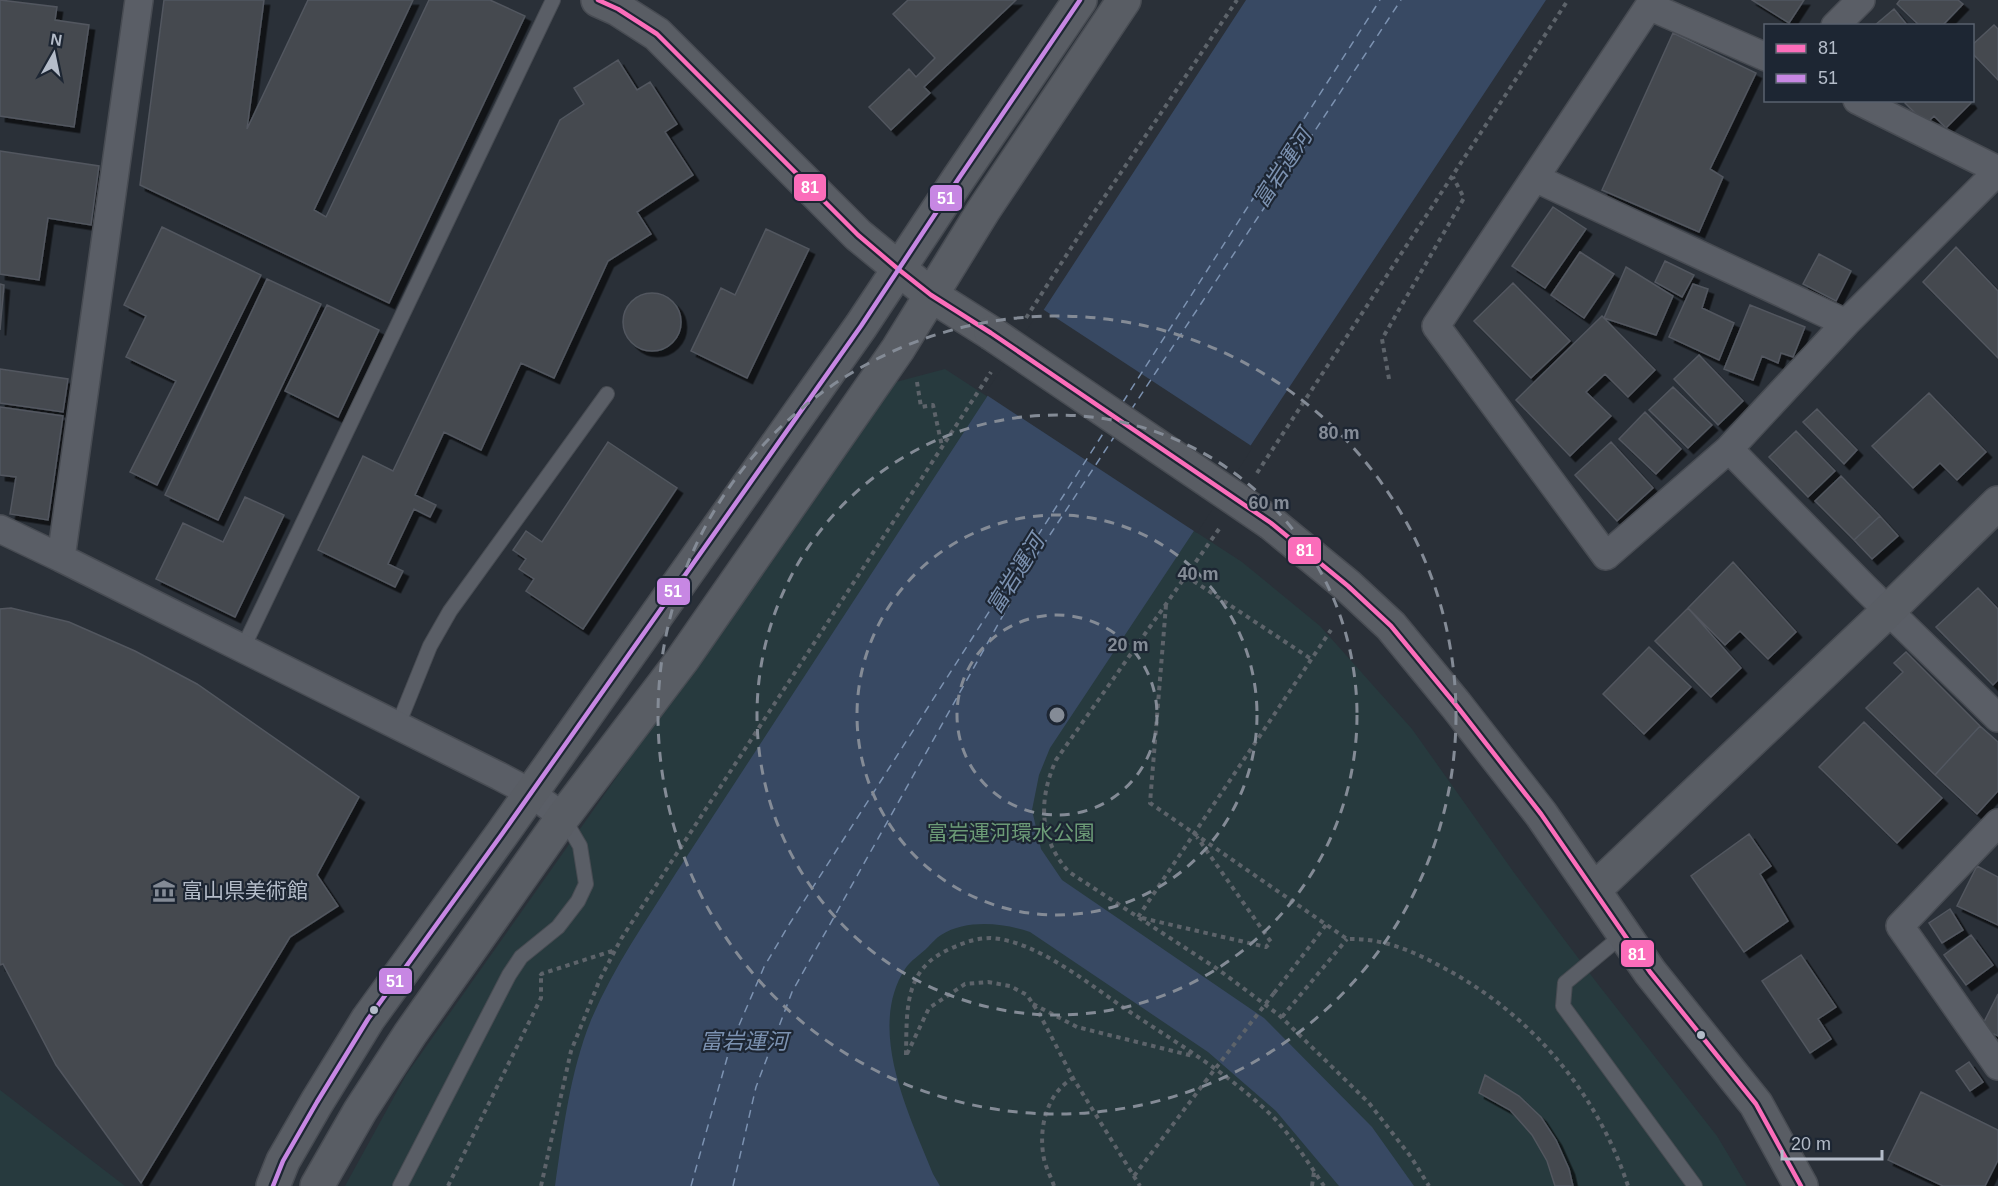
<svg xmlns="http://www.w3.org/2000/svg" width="1998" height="1186" viewBox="0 0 1998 1186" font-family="Helvetica,'Noto Sans JP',sans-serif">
  <defs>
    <filter id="shadow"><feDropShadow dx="5.5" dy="5.5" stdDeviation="0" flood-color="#0009"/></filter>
  </defs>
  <rect width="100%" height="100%" fill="#2a3038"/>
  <path fill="#273a3e" d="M945,369L1242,562L1320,626L1412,729L1515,874L1597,983L1717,1136L1747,1186H345L406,1075L896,382Z
    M0,1090L125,1186H0Z"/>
  <path fill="#384963" d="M1246,0H1546L1050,748L1039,775L1032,810L1041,849L1062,880L1264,1018L1372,1127L1414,1186H1339L1276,1111L1208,1052L1030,932C1003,923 967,919 941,935C936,938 932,943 928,947C921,954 910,961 905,969C866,1030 910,1116 933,1174L940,1186H555C563,1131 570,1072 591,1020C613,968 646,921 676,873Z"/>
  <path fill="#2a3038" d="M1041,308L1253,447L1197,533L985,394Z"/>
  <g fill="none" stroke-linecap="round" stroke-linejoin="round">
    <path stroke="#7c92b1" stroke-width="1.5" stroke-dasharray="8 6" stroke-linecap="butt" d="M1123,402L1380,0
      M1131,410L1401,0
      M691,1186L731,1044L764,967L790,923L1106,429
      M733,1186L756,1087L792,992L1038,553L1114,437"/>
  </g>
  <path fill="#444950" stroke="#52575f" stroke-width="1.5" filter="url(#shadow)" d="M0,0L57,7L55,20L89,25L74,127L0,116Z
    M164,0H264L247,129L308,0H413L314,210L326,217L429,0H490L525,16L389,303L140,185Z
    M908,0H1016L924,87L930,93L891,130L869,107L909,69L916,77L935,58L893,14Z
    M1752,0H1804L1789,23Z
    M1900,0H1958L1963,4L1942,26H1920L1897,4Z
    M1894,9L1908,26H1874Z
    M1994,25L1998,29V80L1972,53V45Z
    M1673,33L1756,73L1710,169L1723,177L1699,232L1602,190Z
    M618,60L637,90L650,82L677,124L665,132L693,175L637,212L651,234L608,261L554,378L521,363L481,450L444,432L415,495L436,505L430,517L414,509L388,564L403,571L395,587L318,550L363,456L393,471L560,120L584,104L574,88Z
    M1908,100H1969L1971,103L1946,128L1934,116L1926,124L1905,103Z
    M0,151L99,166L91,225L48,218L39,280L0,274Z
    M1553,207L1586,229L1545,288L1512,266Z
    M162,227L261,275L157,485L130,472L176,381L126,357L146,316L124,305Z
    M766,229L809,249L747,378L691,351L721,288L735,295Z
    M1956,247L1998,291V358L1923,282Z
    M1580,252L1614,274L1584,318L1551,295Z
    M1819,254L1851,271L1836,301L1803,284Z
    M1665,261L1694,275L1682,297L1655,282Z
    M1626,267L1673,296L1656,335L1604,318Z
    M267,279L321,304L218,520L165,495Z
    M1513,283L1570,341L1531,378L1474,321Z
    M0,284L4,285L0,330Z
    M1693,284L1708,289L1702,308L1734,323L1719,360L1669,337Z
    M623 322a29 29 0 1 1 58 0a29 29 0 1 1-58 0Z
    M327,305L379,330L338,417L285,391Z
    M1750,305L1805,327L1793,357L1781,353L1778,363L1762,356L1753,380L1724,369Z
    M1602,316L1655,370L1628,397L1605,374L1586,392L1611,416L1570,456L1516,400Z
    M1699,355L1743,401L1718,425L1674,379Z
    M0,369L68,379L63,412L0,403Z
    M1673,387L1712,425L1688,448L1649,410Z
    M1929,393L1986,452L1957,480L1940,463L1913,488L1872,446Z
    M0,407L63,416L48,520L10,514L16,477L0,475Z
    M1817,409L1857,450L1844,464L1803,422Z
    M1645,412L1681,449L1656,474L1619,439Z
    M1796,431L1835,471L1808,497L1769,457Z
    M608,442L677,488L583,629L526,591L534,579L519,569L526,559L513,550L526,531L542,542Z
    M1611,442L1653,488L1617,521L1575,475Z
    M1841,476L1880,516L1854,540L1815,501Z
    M245,497L284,515L235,617L156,579L183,523L223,542Z
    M1880,516L1898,536L1872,559L1854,540Z
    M1733,562L1796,632L1768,659L1740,631L1725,645L1688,608Z
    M1978,588L1998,609V680L1993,685L1936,627Z
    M11,608L69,622L135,651L197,684L359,797L317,875L338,906L290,937L141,1183L56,1065L3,964L0,965V609Z
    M1688,608L1741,668L1711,697L1655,641Z
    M1649,647L1691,687L1644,734L1603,694Z
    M1906,652L1980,726L1935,775L1866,708L1903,672L1894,663Z
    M1864,722L1942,798L1897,843L1819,767Z
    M1980,726L1998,742V791L1977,814L1935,775Z
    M1749,834L1771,866L1760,874L1788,921L1744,952L1691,876Z
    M1977,866L1998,877V925L1957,906Z
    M1950,909L1963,930L1942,943L1929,923Z
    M1971,935L1993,965L1966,985L1944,955Z
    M1801,955L1836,1007L1818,1019L1831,1039L1810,1053L1762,981Z
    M1998,994V1036L1981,1028Z
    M1969,1062L1983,1082L1970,1091L1956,1071Z
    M1485,1075L1519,1096L1541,1117L1556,1140L1569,1169L1573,1186H1555L1547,1161L1532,1135L1510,1110L1479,1093Z
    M1921,1092L1998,1130V1160L1985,1186H1943L1888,1160Z"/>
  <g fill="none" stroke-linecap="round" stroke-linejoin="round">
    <g stroke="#484c53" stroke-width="16">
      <path id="lane" d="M243,648L553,0
        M398,725L430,646L450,611L607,394
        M1624,934L1565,983L1563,1006L1695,1186
        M400,1186L509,975L521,957L558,927L578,901L586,884L580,846L563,817"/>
    </g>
    <g stroke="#484c53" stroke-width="30">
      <path id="street" d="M139,0L61,558L499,776L531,793L563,817
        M1653,0L1436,326L1606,556L1729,449L1846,323L1998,171
        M1649,6L1766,57
        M1835,26L1861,0
        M1857,100L1998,170
        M1535,178L1846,323
        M1729,449L1865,588L1998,718
        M0,529L61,558
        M1998,823L1900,926L1998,1066"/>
    </g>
    <g stroke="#484c53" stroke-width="36">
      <path id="secondary" d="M598,0L618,9L657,34L858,235L931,295L991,333
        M1271,523L1348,586L1391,626L1456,705L1541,814L1650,972L1756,1104L1801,1186
        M1594,890L1888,611L1998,503
        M273,1186L283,1161L317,1102L368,1019L502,834L861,326L959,178L1080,0
        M317,1186L360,1111L410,1034L563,817L682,660L898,349L983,211L1124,0"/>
    </g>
    <path stroke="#5d636a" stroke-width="4" stroke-dasharray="4.5 4.5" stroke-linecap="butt" d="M1026,318L1091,217L1237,0
      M1389,379L1382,339L1464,198L1453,177
      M917,382L921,407L933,405L942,446
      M1257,473L1568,0
      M1219,529L1056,760C1038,800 1039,839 1069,872L1219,970L1279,1015L1369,1103L1411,1157L1429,1186
      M1186,576L1311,659
      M1166,605L1150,803L1347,939C1382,938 1411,950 1442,967C1530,1013 1597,1092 1628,1186
      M1138,917L1331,630
      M1142,918L1266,947L1271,942L1197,837
      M540,973L541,974L615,950
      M1274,993L1326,925
      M1033,1004L1077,1027L1193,1056
      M1282,1017L1347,939
      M907,1054L929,1008L965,984L988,982L1010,986L1027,995L1039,1013L1073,1078L1140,1186
      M906,1055C907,1010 903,968 952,948C965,942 977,938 991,938C1038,941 1091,986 1130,1012C1180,1045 1234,1077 1276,1120C1294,1140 1309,1164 1324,1186
      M1134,1176L1205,1082
      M448,1186L541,998V974
      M541,1186L571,1051L600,979L621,939L991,372
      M1054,1186C1051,1177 1046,1168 1044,1159C1038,1129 1046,1094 1073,1078
      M1312,1186L1314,1172"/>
    <use href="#lane" stroke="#5a5e66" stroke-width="14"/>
    <use href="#street" stroke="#5a5e66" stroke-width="27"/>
    <use href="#secondary" stroke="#595d64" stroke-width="33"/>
    <g stroke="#484c53" stroke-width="36" stroke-linecap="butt">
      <path id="secondary-bridge" d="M991,333L1271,523"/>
    </g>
    <path stroke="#5d636a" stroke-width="4" stroke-dasharray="4.5 4.5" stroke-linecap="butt" d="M1205,1082L1274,993"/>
    <use href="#secondary-bridge" stroke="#595d64" stroke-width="33"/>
    <g stroke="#1d2633" stroke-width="9">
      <path id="bus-1" d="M598,0L618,9L657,34L858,235L898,269L931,295L991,333L1271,523L1348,586L1391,626L1456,705L1541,814L1650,972L1756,1104L1801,1186"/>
    </g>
    <g stroke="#1d2633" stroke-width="9">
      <path id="bus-2" d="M273,1186L283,1161L317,1102L368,1019L502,834L861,326L959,178L1080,0"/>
    </g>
    <use href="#bus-1" stroke="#fb6dba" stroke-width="4.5"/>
    <use href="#bus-2" stroke="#c787e3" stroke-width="4.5"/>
  </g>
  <g fill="none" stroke="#848b96" stroke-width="3" stroke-dasharray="10 8">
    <circle cx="1057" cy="715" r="100"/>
    <circle cx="1057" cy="715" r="200"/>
    <circle cx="1057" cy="715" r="300"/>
    <circle cx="1057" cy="715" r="399"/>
  </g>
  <defs>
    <g id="museum-bare" transform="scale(1.8)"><path d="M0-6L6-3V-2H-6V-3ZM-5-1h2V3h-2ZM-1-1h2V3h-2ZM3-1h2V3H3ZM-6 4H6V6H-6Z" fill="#848b96" stroke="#1d2633" stroke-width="2.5" paint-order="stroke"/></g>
  </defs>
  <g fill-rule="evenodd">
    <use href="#museum-bare" x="164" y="891"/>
  </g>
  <g fill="#b4bcc9" stroke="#1d2633" stroke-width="2">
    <circle cx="374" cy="1010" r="5"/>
    <circle cx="1701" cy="1035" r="5"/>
  </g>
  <g text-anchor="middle" stroke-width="4.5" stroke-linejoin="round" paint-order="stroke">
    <g font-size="21" fill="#6b9a76" stroke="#1d2633">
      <text x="1011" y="840">富岩運河環水公園</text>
    </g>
    <g font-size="21" fill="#b4bcc9" stroke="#1d2633" text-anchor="start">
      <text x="182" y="898">富山県美術館</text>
    </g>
    <g font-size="22" font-style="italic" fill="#7c92b1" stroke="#1d2633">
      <text transform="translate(1282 168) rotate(-57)" y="8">富岩運河</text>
      <text transform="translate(1015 574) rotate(-58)" y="8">富岩運河</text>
      <text x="744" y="1049">富岩運河</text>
    </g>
  </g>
  <circle cx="1057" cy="715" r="9" fill="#848b96" stroke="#1d2633" stroke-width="3"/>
  <g font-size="18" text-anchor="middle" font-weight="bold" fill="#848b96" stroke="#1d2633" stroke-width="4.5" stroke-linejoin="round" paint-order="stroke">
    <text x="1339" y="439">80 m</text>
    <text x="1269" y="509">60 m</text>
    <text x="1198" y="580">40 m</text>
    <text x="1128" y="651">20 m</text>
  </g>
  <g stroke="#1d2633" stroke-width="2">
    <rect x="793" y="173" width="34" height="29" rx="6" fill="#fb6dba"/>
    <rect x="929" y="184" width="34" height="28" rx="6" fill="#c787e3"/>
    <rect x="1287" y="536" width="35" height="29" rx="6" fill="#fb6dba"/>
    <rect x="656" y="577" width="35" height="29" rx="6" fill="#c787e3"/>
    <rect x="1620" y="939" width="35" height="29" rx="6" fill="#fb6dba"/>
    <rect x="378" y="967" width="35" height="28" rx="6" fill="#c787e3"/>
  </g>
  <g font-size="16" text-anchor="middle" font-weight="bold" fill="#fff">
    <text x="810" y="193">81</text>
    <text x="946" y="204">51</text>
    <text x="1305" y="556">81</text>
    <text x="673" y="597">51</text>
    <text x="1637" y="960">81</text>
    <text x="395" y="987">51</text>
  </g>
  <rect x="1764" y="24" width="210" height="78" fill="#1d2633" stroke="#59626f" stroke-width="1.5"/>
  <rect x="1776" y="44" width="30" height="9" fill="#fb6dba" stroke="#59626f" stroke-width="1.5"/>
  <text x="1818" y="54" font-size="18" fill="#b4bcc9">81</text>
  <rect x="1776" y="74" width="30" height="9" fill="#c787e3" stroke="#59626f" stroke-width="1.5"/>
  <text x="1818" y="84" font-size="18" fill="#b4bcc9">51</text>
  <g transform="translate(54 54) rotate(9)" stroke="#1d2633" stroke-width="4.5" paint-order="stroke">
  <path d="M0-4.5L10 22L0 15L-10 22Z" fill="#b4bcc9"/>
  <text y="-9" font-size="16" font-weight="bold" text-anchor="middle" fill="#b4bcc9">N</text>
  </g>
  <path d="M1782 1150v9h100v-9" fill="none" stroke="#b4bcc9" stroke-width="3"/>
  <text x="1791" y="1150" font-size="18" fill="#b4bcc9" stroke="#1d2633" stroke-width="4.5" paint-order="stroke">20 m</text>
</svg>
